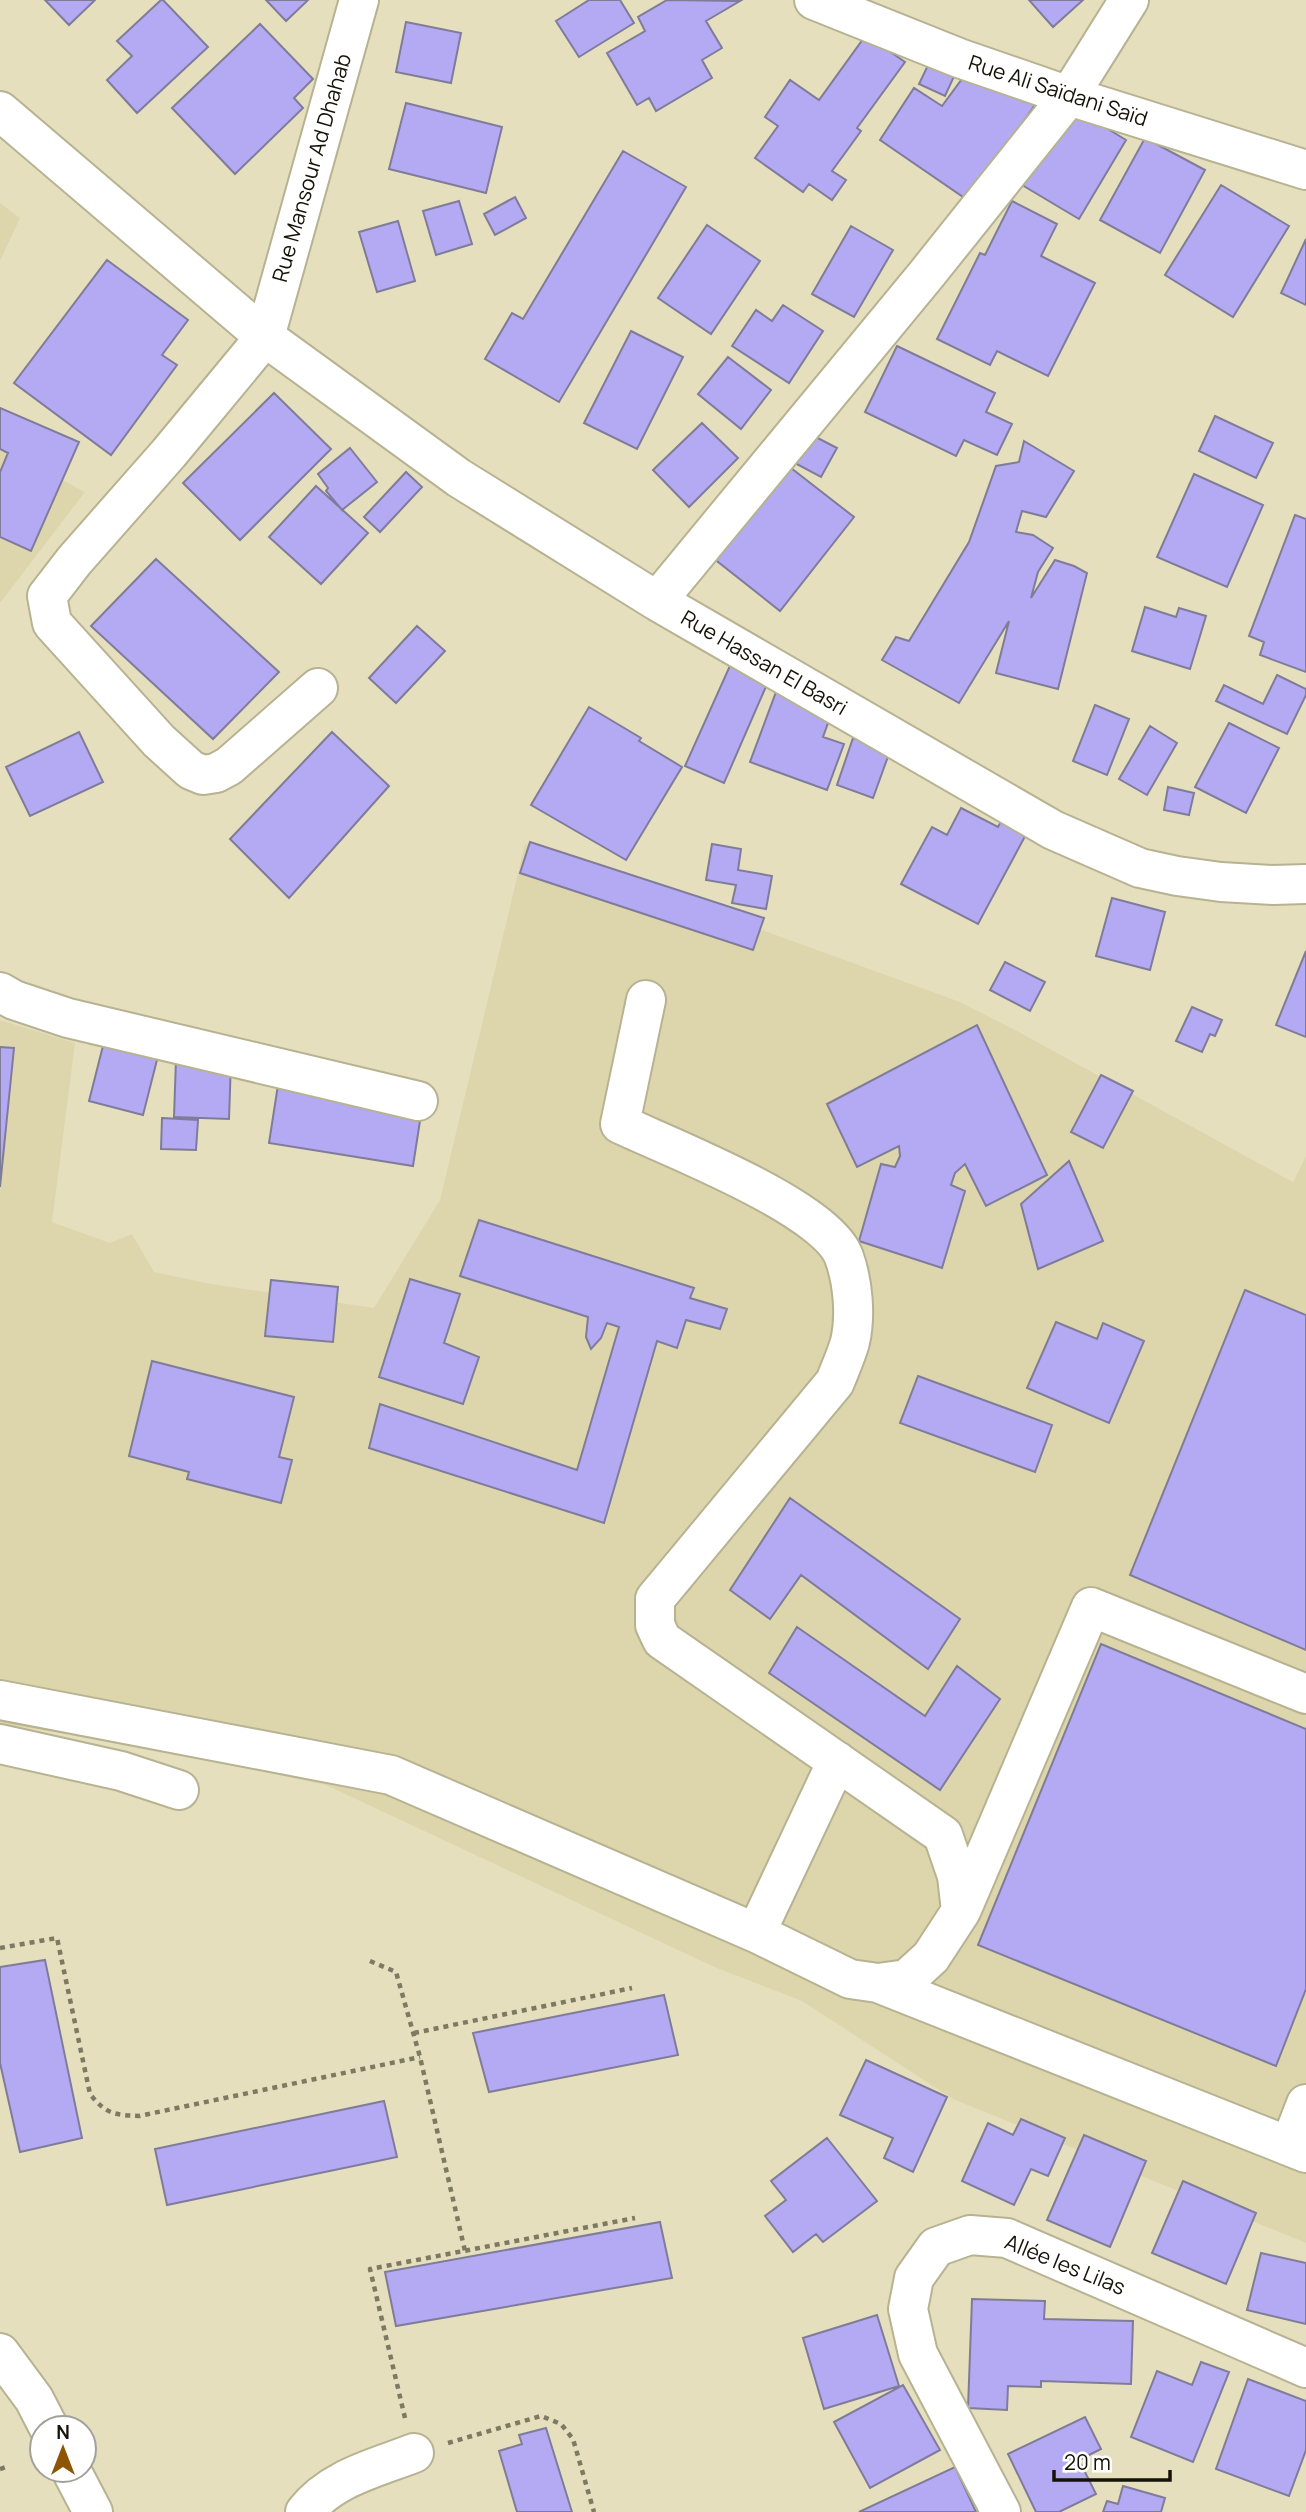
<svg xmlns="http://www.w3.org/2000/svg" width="1306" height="2512" viewBox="0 0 1306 2512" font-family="Manrope,sans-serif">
  <rect width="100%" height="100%" fill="#e5dfbd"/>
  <path fill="#ddd6ac" d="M0,203L20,218L0,261Z
    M0,447L85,492L0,603Z
    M525,844L960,1002L1015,1030L1293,1182L1306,1156V2243L953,2099L802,2001L712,1966L326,1785L115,1741L0,1724V1020L75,1043L52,1222L110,1243L132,1234L154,1272L211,1284L374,1308L440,1200Z"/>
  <path fill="#b3aaf3" stroke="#7f7c9a" stroke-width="2" d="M45,0H95L69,25Z
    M161,0H163L208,47L137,113L107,80L132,56L117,41Z
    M266,0H308L286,21Z
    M589,0H620L634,23L579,57L556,21Z
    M667,0L740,1L706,21L722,48L702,60L712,78L656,111L649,98L637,105L607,53L645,31L638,17Z
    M1029,0H1083L1053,27Z
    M406,22L461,33L451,83L396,72Z
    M260,24L313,79L294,98L303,108L235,174L172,108Z
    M866,35L905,62L857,128L861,131L832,171L846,180L832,200L809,184L803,192L755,158L778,126L765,117L790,80L819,100Z
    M930,61L956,72L945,96L919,84Z
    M962,79L1039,99L969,201L880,140L914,88L942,106Z
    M406,103L502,127L486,193L389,169Z
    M1070,106L1126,140L1079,219L1022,185Z
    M1145,138L1205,170L1160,253L1100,220Z
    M623,151L686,187L559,402L485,359L512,313L523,319Z
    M1221,185L1289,226L1233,317L1165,275Z
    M515,197L526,218L495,235L484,214Z
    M459,201L472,244L436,255L423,211Z
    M1012,201L1057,224L1041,256L1095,283L1048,376L997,351L990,365L937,339L980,253L985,255Z
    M398,221L415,281L377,292L359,232Z
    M707,225L760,261L711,334L658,298Z
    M851,226L893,250L854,317L812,294Z
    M1306,239V305L1281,293Z
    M107,260L188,320L162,355L177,365L111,455L14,383Z
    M783,305L823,331L789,383L732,346L756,310L772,321Z
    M631,331L683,357L637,449L584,423Z
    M897,346L995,393L986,412L1012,424L997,455L964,440L956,456L865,412Z
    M728,357L771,390L741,429L698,394Z
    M274,393L331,449L240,540L183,483Z
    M0,408L79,442L31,551L0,537V472L8,453L0,449Z
    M1215,416L1273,443L1256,478L1199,451Z
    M702,423L738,458L689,507L653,470Z
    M808,433L837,448L821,477L793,462Z
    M1024,441L1074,471L1046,517L1022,511L1016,532L1033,535L1053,548L1038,572L1031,598L1055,560L1074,566L1087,573L1058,689L996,673L1009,621L959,703L882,660L896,637L909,641L969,542L996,466L1019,462Z
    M350,448L377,482L342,510L326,491L328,488L318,474Z
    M782,461L854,517L780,611L708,554Z
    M406,472L422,487L380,532L364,517Z
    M1194,474L1263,505L1227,587L1157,557Z
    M316,486L368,533L321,584L269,537Z
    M1295,515L1306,519V672L1260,655L1264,642L1249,636Z
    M156,559L279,672L213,739L91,626Z
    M1145,607L1176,617L1179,608L1206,616L1190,669L1132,651Z
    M417,626L445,651L396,703L369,678Z
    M733,659L771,675L724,783L685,766Z
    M1277,675L1306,689V695L1287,734L1216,701L1224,685L1263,704Z
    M776,692L832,712L823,737L844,744L827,790L750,762Z
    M1095,705L1129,719L1107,775L1073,761Z
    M589,707L641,738L639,741L682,767L626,860L531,805Z
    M1229,723L1279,748L1246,813L1195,787Z
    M1150,726L1177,743L1147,795L1119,779Z
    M79,732L103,782L30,816L6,767Z
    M332,732L389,786L289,898L230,839Z
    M853,738L890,751L873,798L837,785Z
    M1168,787L1194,793L1189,815L1164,810Z
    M961,808L998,827L1005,814L1030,827L978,924L901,884L932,827L947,835Z
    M530,842L764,918L753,950L520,873Z
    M712,844L741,849L738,870L772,876L766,909L732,903L736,885L706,880Z
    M1112,898L1165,912L1150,970L1096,956Z
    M1306,951V1037L1276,1025Z
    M1005,962L1045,982L1030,1011L990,990Z
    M1192,1007L1222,1020L1215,1036L1210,1034L1202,1052L1176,1041Z
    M977,1025L1047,1175L986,1206L965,1164L955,1173L951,1185L965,1191L942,1268L859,1241L881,1164L895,1167L900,1156L899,1146L857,1167L827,1104Z
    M106,1034L160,1048L143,1115L89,1101Z
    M0,1047L14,1048L0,1187Z
    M176,1059L231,1061L229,1119L174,1117Z
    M280,1072L424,1095L413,1166L269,1143Z
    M1101,1075L1133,1091L1103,1148L1071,1132Z
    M162,1118L198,1120L196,1150L161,1149Z
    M1069,1161L1103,1241L1038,1269L1021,1204Z
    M479,1220L694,1288L690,1298L727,1309L720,1329L686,1320L677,1348L657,1341L604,1523L369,1448L380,1404L577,1470L619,1327L607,1323L601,1338L591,1349L586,1337L588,1317L460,1276Z
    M410,1279L460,1294L444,1343L479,1357L463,1404L379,1377Z
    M271,1280L338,1287L333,1342L265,1336Z
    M1245,1290L1306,1315V1650L1130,1575Z
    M1056,1322L1097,1339L1103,1323L1144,1341L1109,1423L1027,1388Z
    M152,1361L294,1397L279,1457L292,1460L281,1503L187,1479L189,1472L129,1456Z
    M918,1376L1052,1425L1035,1472L900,1423Z
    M790,1498L960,1619L928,1669L801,1575L770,1619L730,1590Z
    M797,1627L925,1716L957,1666L1000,1699L940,1790L769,1673Z
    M1101,1644L1306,1729V1989L1276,2066L978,1945Z
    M45,1960L82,2138L20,2152L0,2063V1967Z
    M664,1995L678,2055L489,2092L473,2033Z
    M866,2060L947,2097L913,2172L884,2158L893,2138L840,2115Z
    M384,2101L397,2157L167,2205L155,2149Z
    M1021,2119L1065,2138L1048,2176L1031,2169L1014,2205L962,2181L988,2123L1013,2135Z
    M1084,2135L1146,2161L1110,2247L1047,2220Z
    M827,2138L877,2201L823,2242L816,2234L793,2252L765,2216L786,2200L771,2181Z
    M1183,2181L1256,2213L1226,2284L1152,2253Z
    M660,2222L672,2278L396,2326L385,2272Z
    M1261,2253L1306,2263V2324L1247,2310Z
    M972,2299L1045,2301L1044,2319L1133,2321L1131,2384L1041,2381V2387L1008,2386L1007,2410L968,2408Z
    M877,2315L899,2386L824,2409L803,2338Z
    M1201,2362L1229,2372L1193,2462L1131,2437L1157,2371L1192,2385Z
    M1248,2379L1306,2401V2450L1289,2496L1216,2469Z
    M903,2385L940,2450L870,2488L834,2422Z
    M1085,2417L1101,2449L1079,2460L1096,2494L1059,2512H1036L1008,2454Z
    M546,2428L572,2512H517L499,2451L522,2444L519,2435Z
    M955,2467L976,2512H859Z
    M1123,2486L1165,2498L1161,2512H1103L1107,2501L1118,2504Z"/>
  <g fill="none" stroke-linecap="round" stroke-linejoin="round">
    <g stroke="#b7b291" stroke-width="42">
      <path id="minor" d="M814,0L959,58L1069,96L1306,170
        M0,111L265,337L459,478L657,601L1053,830L1140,868L1177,876L1221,882L1273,885L1306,884
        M657,601L926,275L1069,96L1129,0
        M318,688L229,766L216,773L203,775L191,770L159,741L52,623L47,596L74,561L169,453L265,337L359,0
        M0,992L14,1000L68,1018L418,1101
        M0,1700L391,1775L756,1933L850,1979L878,1983L907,1979L931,1957L961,1911L957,1876L943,1835L662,1640L655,1625V1599L835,1382C840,1369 846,1356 850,1342C856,1316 853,1282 844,1257C827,1208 669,1147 620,1124L646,1000
        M0,1744L121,1771L179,1790
        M962,1909L1091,1607L1306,1694
        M756,1933L837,1761
        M878,1983L1306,2153
        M1290,2145L1306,2104
        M0,2353L34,2399L49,2428
        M71,2470L93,2512
        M305,2512C331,2478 376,2468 414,2453
        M1001,2512L918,2354L908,2309L914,2278L936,2247L970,2235L1007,2238L1306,2368"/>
    </g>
    <path stroke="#7d7962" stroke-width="4.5" stroke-dasharray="5 5" stroke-linecap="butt" d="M0,1948L57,1938L90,2094C106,2114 114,2115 139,2116L420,2057
      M370,1961L396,1972L420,2057L465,2251
      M414,2033L632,1988
      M405,2418L370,2269L635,2218
      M448,2443L541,2416L561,2424L573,2439L594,2512
      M0,2469L6,2467"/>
    <use href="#minor" stroke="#fff" stroke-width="38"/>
  </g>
  <g text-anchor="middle" stroke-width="5" stroke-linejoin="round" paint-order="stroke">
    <g font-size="21" fill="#151307" stroke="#fff">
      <text transform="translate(1058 91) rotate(18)" y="7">Rue Ali Saïdani Saïd</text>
      <text transform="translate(312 168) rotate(-74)" y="7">Rue Mansour Ad Dhahab</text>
      <text transform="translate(764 663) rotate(30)" y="7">Rue Hassan El Basri</text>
      <text transform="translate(1065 2265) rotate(22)" y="7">Allée les Lilas</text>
    </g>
  </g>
  <g transform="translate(63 2449)"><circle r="33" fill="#ffffff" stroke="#a1a19c" stroke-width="2"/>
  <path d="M0-5L12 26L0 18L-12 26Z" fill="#8c5606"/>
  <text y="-10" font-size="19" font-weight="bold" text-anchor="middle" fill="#151307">N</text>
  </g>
  <path d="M1054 2470v10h116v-10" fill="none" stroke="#151307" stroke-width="3.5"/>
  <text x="1064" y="2470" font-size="21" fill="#151307" stroke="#ffffff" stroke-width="5" paint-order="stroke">20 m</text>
</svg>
